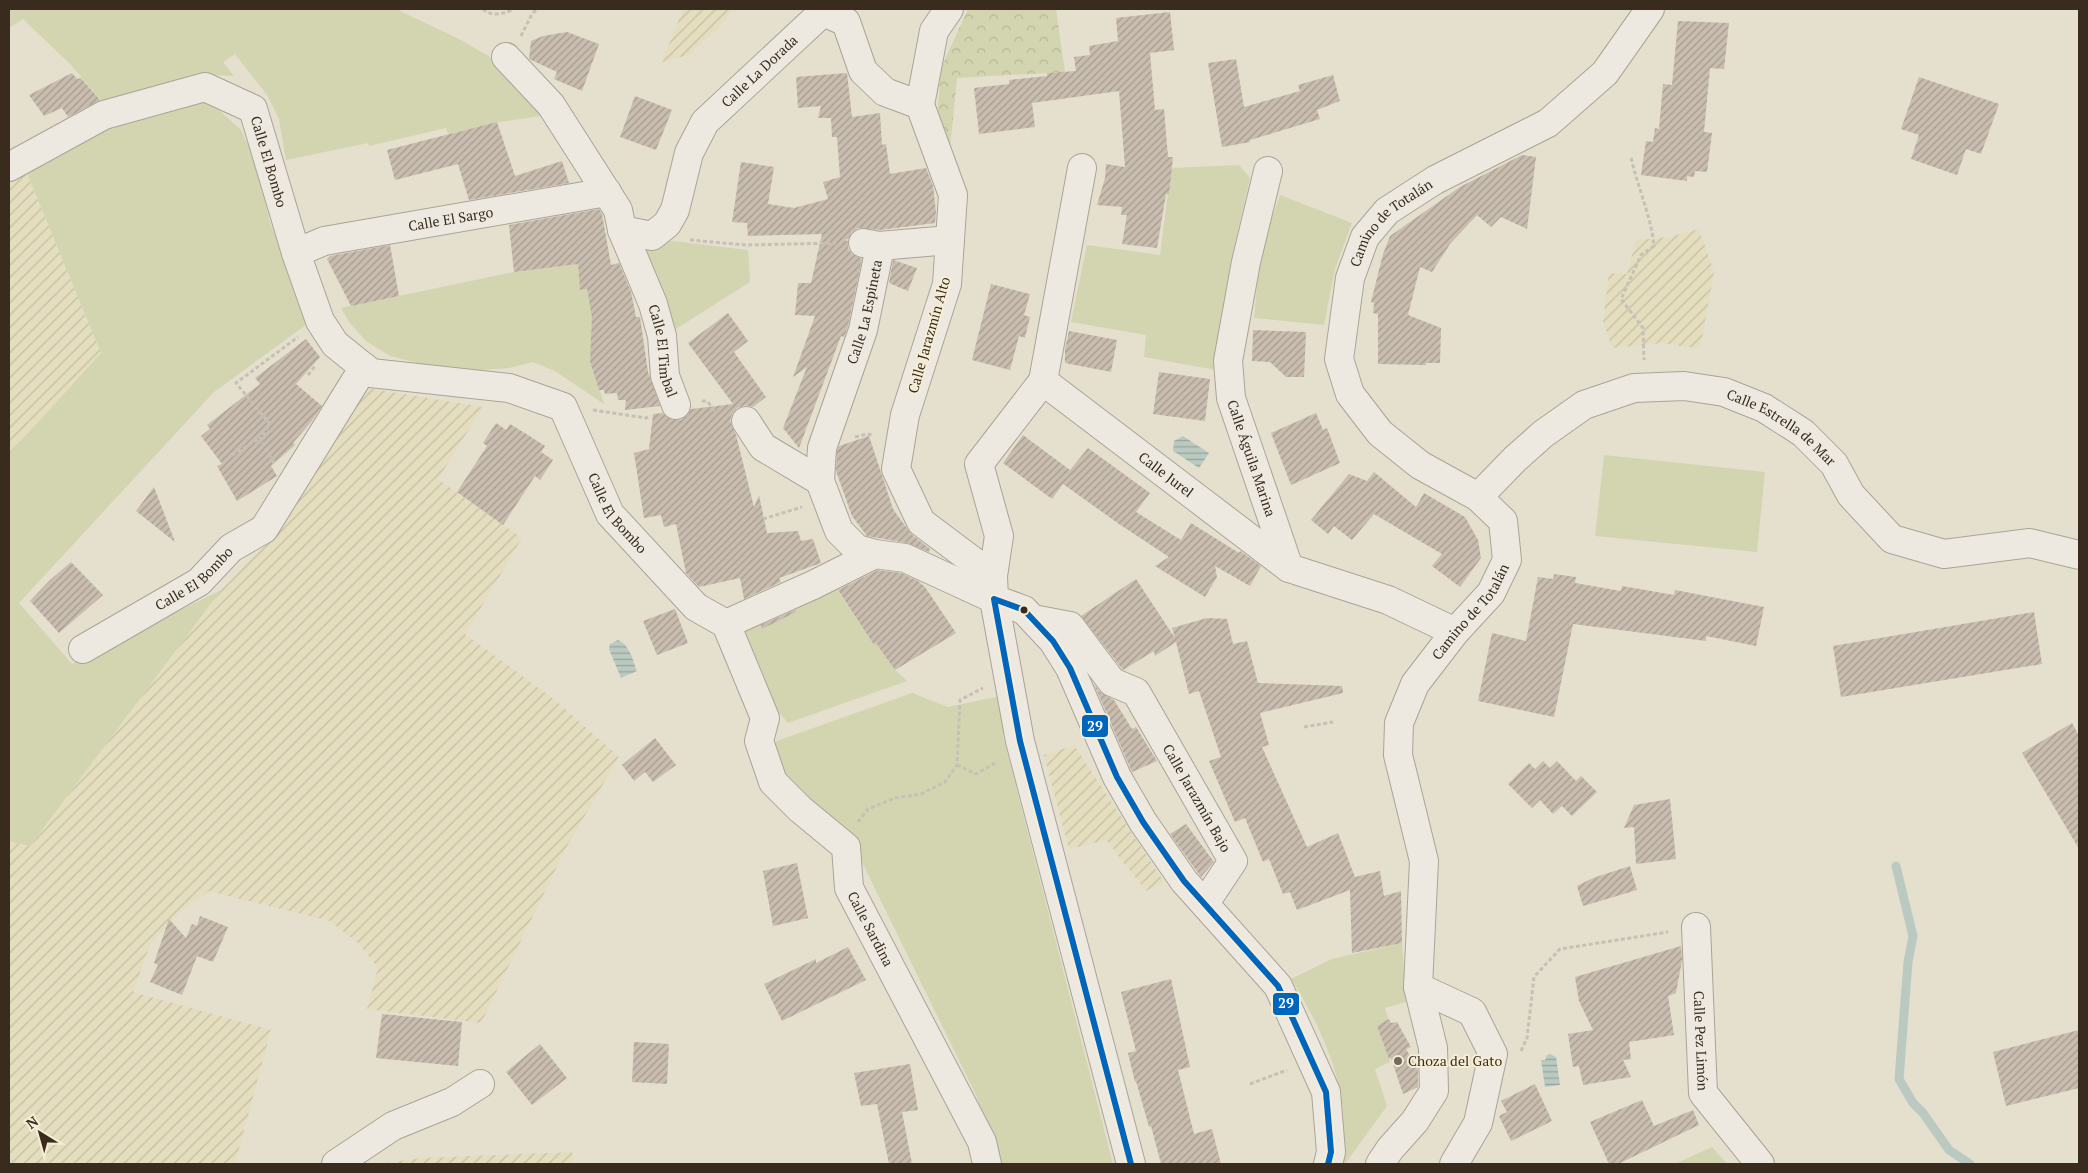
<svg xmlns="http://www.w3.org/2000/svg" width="2088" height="1173" viewBox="0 0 2088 1173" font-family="'PT Serif',serif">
  <defs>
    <pattern id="farmland-furrows" width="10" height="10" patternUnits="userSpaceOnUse" patternTransform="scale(1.25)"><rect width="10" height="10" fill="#e4debf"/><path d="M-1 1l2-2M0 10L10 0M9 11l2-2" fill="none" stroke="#c4bfa4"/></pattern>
    <pattern id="forest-crowns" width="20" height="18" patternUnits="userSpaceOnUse" patternTransform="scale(1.25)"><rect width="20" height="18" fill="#d3d5b1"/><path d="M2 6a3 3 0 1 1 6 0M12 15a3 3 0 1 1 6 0" fill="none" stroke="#b6b798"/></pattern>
    <pattern id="water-rules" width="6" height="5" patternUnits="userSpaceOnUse" patternTransform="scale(1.25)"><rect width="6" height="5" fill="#bacac0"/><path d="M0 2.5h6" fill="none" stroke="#98a49b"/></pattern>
    <pattern id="building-hatch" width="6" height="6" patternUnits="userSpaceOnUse" patternTransform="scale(1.25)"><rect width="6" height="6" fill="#c9bdaf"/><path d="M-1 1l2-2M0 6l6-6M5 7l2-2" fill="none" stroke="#a49a8e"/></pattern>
  </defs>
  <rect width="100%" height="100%" fill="#e5dfce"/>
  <path fill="url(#farmland-furrows)" d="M683,9H732L720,27L688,55L662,62Z
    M24,166L101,353L9,454V177Z
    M1699,229L1714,272L1700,349L1662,343L1612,348L1603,321L1609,273L1627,274L1636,240L1669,237Z
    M361,387L483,407L438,479L522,538L465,634L555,700L619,757L566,848L481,1023L367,1009L378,968L359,944L330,921L209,891L180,912L150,945L133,992L271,1030L235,1164H9V841L30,846L221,590L271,538Z
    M1074,745L1164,882L1146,891L1106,840L1069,849L1044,755Z
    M572,1152L574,1164H378L420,1158Z"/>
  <path fill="#d3d5b1" d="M9,9H396L457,38L499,62L547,115L493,123L448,134L446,128L369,146L368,143L286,160L279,119L267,95L235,54L223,62L234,76L197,74L105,105L71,65L23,19L9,28Z
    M208,100L241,130L257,166L269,219L306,325L214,392L19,603L72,664L221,590L30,846L9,841V454L101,353L24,166L119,121Z
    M1239,165L1250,178L1231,260L1216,370L1144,357L1146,335L1071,322L1087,245L1160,255L1171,168Z
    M1280,195L1352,223L1335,269L1324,325L1254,318L1260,251Z
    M665,240L748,250L750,282L668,334L643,252Z
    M578,264L580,289H587L592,315V366L604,404L555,371L533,362L509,368L454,372L390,356L366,341L349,322L341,308L514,272Z
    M1604,455L1765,472L1757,552L1595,536Z
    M834,585L874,645L877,643L895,670L907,681L788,723L764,695L734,629L759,621L762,628L795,612L792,605Z
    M912,693L948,707L1000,696L1004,740L1113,1164H994L977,1097L856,850L776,767L774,742Z
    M1402,943L1406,1002L1385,1008L1390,1023L1377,1026L1390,1062L1375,1069L1387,1106L1345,1164H1338C1340,1147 1344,1128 1343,1111C1339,1066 1315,1016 1291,979L1332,959Z
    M1712,1147L1727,1164H1675Z"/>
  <path fill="url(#forest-crowns)" d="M968,9H1056L1065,72L957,78L949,158L937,120L941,68Z"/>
  <path fill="url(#water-rules)" d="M1183,436L1209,453L1199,468L1173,451L1174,441Z
    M618,640C629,644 633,660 637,671L621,678L609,649L610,644Z
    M1550,1054L1556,1057L1560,1085L1545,1087L1541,1060H1545L1547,1055Z"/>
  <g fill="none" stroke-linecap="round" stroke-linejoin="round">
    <path stroke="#bacac0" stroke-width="9" d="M1896,866L1913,936L1908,962L1899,1079L1913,1103L1923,1113L1949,1150L1970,1164"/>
  </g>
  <path fill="url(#building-hatch)" d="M1170,12L1174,50L1150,53L1155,110L1164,109L1168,157H1173L1169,194H1166L1157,248L1122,244L1127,215H1121L1122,207L1097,205L1105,178L1106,164L1125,167L1119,91L1032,103L1035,127L979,134L974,88L1009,84V80L1047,76V73L1076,71L1074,57L1090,55L1089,46L1118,41L1116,18Z
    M1678,21L1729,23L1724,69L1710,68L1704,132L1712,133L1707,172L1695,171L1694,177L1687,176V181L1641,175L1646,141L1653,142L1655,128L1659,129L1663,84L1672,85Z
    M567,32L599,44L582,91L554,79L557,72L529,59L531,41L543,36Z
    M1236,59L1244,107L1300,91L1298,85L1333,75L1340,101L1317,110L1320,119L1250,140V142L1222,147L1208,63Z
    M72,73L77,79L81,78L100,100L68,117L62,108L44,116L29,95Z
    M847,73L852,117L880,113L882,145L886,144L890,174L926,168L933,186L936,212L935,223L880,230L858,228L852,232L848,239L844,240L848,241V249L852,254L862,259L848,326L844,337L841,336L799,448L783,428L807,367L793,377L815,316L795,315L798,283H811L822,234L748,236L747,223L732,222L741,162L774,167L768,204L794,208L828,199L823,182L840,177L837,137H832L831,118H818L821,106L798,108L796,77Z
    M1919,77L1999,104L1981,154L1966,149L1957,175L1911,159L1919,135L1901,129Z
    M635,96L672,110L656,150L620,137Z
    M497,122L515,176L562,161L569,183L469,200L458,164L395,180L387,150Z
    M1522,155L1536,157L1527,229L1501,217L1491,227L1477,215L1450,244L1432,272L1420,267L1408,315L1441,328L1440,363H1426V365L1378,364V314L1373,313L1374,303L1371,302L1383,254L1390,236L1460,187Z
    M599,209L602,214L611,265L619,263L631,292L636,317H640L648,372L660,406L625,410L626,400H618L617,393L605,394L604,390H599L590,361L592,317L587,289L580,290L578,264L514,272L509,225Z
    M390,245L399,296L351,306L327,259L330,256Z
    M893,260L917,268L908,291L889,283Z
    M991,284L1030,294L1024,315L1030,317L1025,338L1019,336L1010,370L972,360Z
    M728,313L748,341L734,352L766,397L753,407L745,405L737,408L732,414L730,421L736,435L754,507L759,495L767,533L798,531L801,541L813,539L821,563L779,578L781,582L744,599L740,578L699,587L686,573L676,524L664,527L661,515L644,518L634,453L649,449L653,414L663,413L667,417L673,420H681L688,415L691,409L733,404L688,343Z
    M1253,330L1306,332L1304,377H1286L1270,362L1252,361Z
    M1069,331L1117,340L1111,372L1065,363V349Z
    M306,339L320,357L296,384L322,406L311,422L293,443L295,445L271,466L277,476L237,501L217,466L222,464L201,436L210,429L207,425L260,384L255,378Z
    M1159,372L1210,379L1205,421L1153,414Z
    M1316,413L1323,430L1327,428L1340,463L1291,485L1271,433Z
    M496,423L506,430L510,424L528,435L545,446L541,452L553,460L540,480L535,476L503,525L457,492L487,446L483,443Z
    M1023,435L1070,470L1088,448L1150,493L1136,512L1181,540L1191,523L1239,553L1240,551L1261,566L1250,586L1215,566L1217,577L1205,597L1155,566L1169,557L1119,524L1063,484L1052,499L1003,463Z
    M869,436L893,509L911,534L930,549L929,552L907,543L867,536L852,516L836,471L837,451L839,446Z
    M1374,472L1416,507L1424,493L1465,517L1478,540L1481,558L1460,587L1432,566L1442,554L1374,514L1352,540L1334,526L1328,534L1311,520L1349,474L1367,481Z
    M154,487L175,542L136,511Z
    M71,562L103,595L59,633L30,601L50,580Z
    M878,570L901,573L918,581L925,587L956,633L895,670L876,643L874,645L838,590Z
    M1554,574L1576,577L1575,583L1621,591L1622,586L1674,595L1675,590L1764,607L1756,646L1706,636V641L1573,624L1554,717L1478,701L1492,633L1526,641L1538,577L1553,579Z
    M1136,579L1175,638L1172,628L1207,618L1227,619L1233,644L1247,641L1258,683L1342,686L1343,693L1260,713L1269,745L1262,747L1307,847L1338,833L1355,877L1380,871L1384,896L1401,891L1402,943L1352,953L1350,890L1297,910L1290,892L1283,894L1269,859L1263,862L1245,818L1235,822L1209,761L1221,757L1199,691L1189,694L1176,642L1155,656L1154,651L1123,670L1081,616Z
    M675,609L688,643L657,655L643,621Z
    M795,610L796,612L762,629L761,625Z
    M2034,612L2042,664L1841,697L1833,646Z
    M1094,684L1100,692L1114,700L1132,729L1136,727L1157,761L1132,772Z
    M2072,723L2079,736V849L2022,753Z
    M655,738L676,765L653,782L645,772L634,781L622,765Z
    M1543,761L1550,768L1557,761L1576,781L1581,776L1597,792L1572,816L1562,806L1553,814L1540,800L1532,808L1508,784L1529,763L1535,769Z
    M1670,799L1676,859L1636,864L1634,827L1624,828L1634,805Z
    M1186,824L1214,862L1201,877L1170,834Z
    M797,863L808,918L773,926L763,871Z
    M1630,866L1637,890L1583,906L1577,886L1593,878Z
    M200,916L228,927L213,962L197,956L182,995L150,982L158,965L154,963L169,919L186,938L192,924L197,926Z
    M1681,946L1682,960L1676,993L1668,996L1674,1035L1629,1042L1631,1059L1623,1060L1631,1077L1583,1085L1579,1066L1573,1067L1568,1034L1593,1030L1579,1001L1575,977Z
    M848,947L866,980L782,1021L764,984L816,959V963Z
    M1171,979L1190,1067L1178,1070L1194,1134L1212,1129L1221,1164H1161L1151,1126L1149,1127L1136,1081L1135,1082L1128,1053L1136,1051L1121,992Z
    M382,1014L462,1022L458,1066L376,1058Z
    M1389,1019L1391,1023L1397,1022L1411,1047L1406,1049L1418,1070V1087L1403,1094L1391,1058L1389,1059L1377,1026Z
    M2079,1030V1088L2006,1106L1993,1052Z
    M634,1042L669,1044L667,1084L632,1082Z
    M540,1044L567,1078L532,1105L506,1072Z
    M910,1064L918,1110L902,1112L912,1164H889L877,1104L861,1106L854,1073Z
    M1535,1084L1552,1121L1511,1141L1499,1116L1507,1112L1501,1101Z
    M1642,1100L1654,1126L1693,1110L1699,1125L1618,1164H1609L1590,1122Z"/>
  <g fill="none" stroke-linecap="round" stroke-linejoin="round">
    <g stroke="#aaa497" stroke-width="30">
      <g id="minor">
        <path d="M949,9L934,31L920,105L953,195L947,284L905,415L896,469L921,522L993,576L994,599L1020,741L1131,1164"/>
        <path id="s1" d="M506,57L551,105L618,210L622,230L653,304L662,336L665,376L676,405"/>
        <path id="s2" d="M9,167L104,115L205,87L253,109L296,253L320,321L335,344L371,373L509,388L563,407L610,514L696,607L726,624L813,585L875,554"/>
        <path id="s3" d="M1082,168L1043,381L1289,568"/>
        <path id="s4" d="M1268,171L1246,262L1228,361L1231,398L1289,568L1388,600L1455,632"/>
        <path id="s5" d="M622,230L652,236L667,224L675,210L689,153L705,122L823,12L846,22L863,71L885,92L920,105"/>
        <path d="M879,246L950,240"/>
        <path id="s6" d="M296,253L324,241L607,192"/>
        <path d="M746,421L763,447L820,481L839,531L857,549L875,554L905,558L994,599L1024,610L1053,641L1070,668L1117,777L1143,822L1184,881L1278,986L1326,1092L1331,1152L1328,1164"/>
        <path id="s7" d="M820,481L822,448L863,330L879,252V246L863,243"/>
        <path id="s8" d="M1478,497L1515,459L1543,434L1584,405L1634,388L1684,386L1724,392L1764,408L1803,433L1834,464L1851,495L1892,539L1944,554L2030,543L2079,555"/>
        <path d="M993,576L999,536L979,464L1043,381"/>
        <path id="s9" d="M1033,619L1070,626L1112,682L1136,692L1233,861L1205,903"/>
        <path id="s10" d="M726,624L765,718L759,741L773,782L800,809L846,847L849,888L982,1142L987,1164"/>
        <path id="s11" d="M83,649L199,582L231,548L264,529L364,367"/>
        <path id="s12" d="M1696,927L1703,1093L1760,1164"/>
        <path d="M1418,987L1472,1012L1493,1054L1478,1123L1454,1164"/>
        <path d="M336,1164L393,1126L452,1102L480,1084"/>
        <path id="s13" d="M1380,1164L1390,1149L1415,1121L1434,1091L1433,1048L1418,987L1424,861L1398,755L1399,723L1415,684L1455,632L1491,593L1507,560L1503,521L1478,497L1420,465L1380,433L1350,394L1339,359L1350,278L1365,237L1387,211L1435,180L1548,123L1605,73L1650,9"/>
      </g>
    </g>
    <path stroke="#c6c0b6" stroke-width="3" stroke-dasharray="4 2.5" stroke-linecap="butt" d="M483,9C491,17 504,14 514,9
      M521,36L532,14L537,9
      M1631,158C1638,188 1651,216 1654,246L1641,255L1621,299L1643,328L1644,360
      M690,240L746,245L836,243
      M308,375L316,365
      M702,401H707L714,410L722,409
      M593,410L646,418L651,416
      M855,437L867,434L873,435
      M232,455L260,438
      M274,463L260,438L270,424L236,383L298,337
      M763,519L802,507
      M1304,727L1333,722
      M957,765L976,774L997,762
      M858,822L868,809L895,798L921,794L945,782L957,765L960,700L983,688
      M1521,1051L1527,1038L1534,977L1560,949L1668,932
      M1250,1084L1287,1070"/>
    <use href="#minor" stroke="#ede9e0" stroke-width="28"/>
    <g stroke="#f6edd5" stroke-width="10">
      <path id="bus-1" d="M994,599L1024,610L1053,641L1070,668L1117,777L1143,822L1184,881L1278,986L1326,1092L1331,1152L1328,1164
        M994,599L1020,741L1131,1164"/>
    </g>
    <use href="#bus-1" stroke="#0065bd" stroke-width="6"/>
  </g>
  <circle fill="#392c1f" stroke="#f6edd5" stroke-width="2" cx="1024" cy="610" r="4.5"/>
  <circle fill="#756b5c" stroke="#f6edd5" stroke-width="2" cx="1398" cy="1061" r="5"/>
  <g text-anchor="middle" stroke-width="4" stroke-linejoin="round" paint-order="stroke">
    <g font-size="14" fill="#392c1f" stroke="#f6edd5">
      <text dy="5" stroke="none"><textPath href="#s5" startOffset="234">Calle La Dorada</textPath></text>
      <text dy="5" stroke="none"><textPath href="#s2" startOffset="321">Calle El Bombo</textPath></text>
      <text dy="5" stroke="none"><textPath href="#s6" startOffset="159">Calle El Sargo</textPath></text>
      <text dy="5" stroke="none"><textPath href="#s13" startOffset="1092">Camino de Totalán</textPath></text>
      <text dy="5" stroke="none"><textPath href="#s7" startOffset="176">Calle La Espineta</textPath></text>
      <text transform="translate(929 335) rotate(-74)" y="5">Calle Jarazmín Alto</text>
      <text dy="5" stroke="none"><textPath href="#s1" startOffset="339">Calle El Timbal</textPath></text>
      <text dy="5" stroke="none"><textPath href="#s8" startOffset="352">Calle Estrella de Mar</textPath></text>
      <text dy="5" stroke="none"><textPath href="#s4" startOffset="295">Calle Águila Marina</textPath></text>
      <text dy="5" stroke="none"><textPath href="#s3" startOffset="371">Calle Jurel</textPath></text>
      <text dy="5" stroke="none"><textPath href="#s2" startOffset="878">Calle El Bombo</textPath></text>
      <text dy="5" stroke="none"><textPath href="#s11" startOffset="132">Calle El Bombo</textPath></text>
      <text dy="5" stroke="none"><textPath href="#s13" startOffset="598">Camino de Totalán</textPath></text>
      <text dy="5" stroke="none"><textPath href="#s9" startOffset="256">Calle Jarazmín Bajo</textPath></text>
      <text dy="5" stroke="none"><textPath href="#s10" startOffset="354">Calle Sardina</textPath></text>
      <text dy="5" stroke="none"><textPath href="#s12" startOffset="114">Calle Pez Limón</textPath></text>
    </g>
    <g font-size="14" fill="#392c1f" stroke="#f6edd5" text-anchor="start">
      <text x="1408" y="1066">Choza del Gato</text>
    </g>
  </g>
  <g stroke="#f6edd5" stroke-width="2">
    <rect x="1081" y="714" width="28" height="24" rx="5" fill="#0065bd"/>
    <rect x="1272" y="992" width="28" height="24" rx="5" fill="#0065bd"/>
  </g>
  <g font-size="14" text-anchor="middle" font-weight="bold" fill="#fff">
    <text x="1095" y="731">29</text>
    <text x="1286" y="1008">29</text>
  </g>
  <rect width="2088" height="1173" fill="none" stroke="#392c1f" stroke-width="20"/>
  <g transform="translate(40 1133) rotate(323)" stroke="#f6edd5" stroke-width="4" paint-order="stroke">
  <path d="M0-4L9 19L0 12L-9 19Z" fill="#392c1f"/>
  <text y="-8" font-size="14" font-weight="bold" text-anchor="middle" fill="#392c1f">N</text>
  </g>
</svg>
